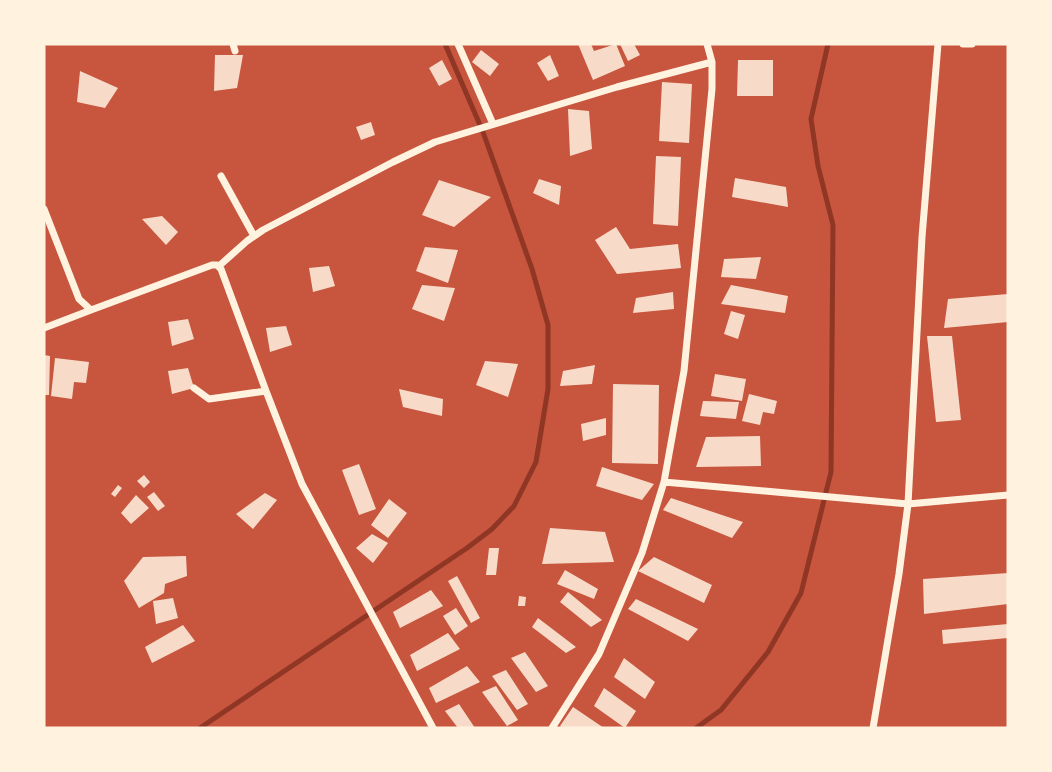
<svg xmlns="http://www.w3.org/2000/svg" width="1052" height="772" viewBox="0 0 1052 772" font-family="'Source Serif 4',serif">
  <rect width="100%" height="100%" fill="#c8553d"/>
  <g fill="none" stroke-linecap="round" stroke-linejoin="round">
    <path stroke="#8f3625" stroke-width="5" d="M200,728L467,548L492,529L514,506L536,462L548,389V325L532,269L483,132L445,44
      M696,728L721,710L768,652L801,593L831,472L833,225L818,166L811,119L828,44"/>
  </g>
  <path fill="#f7dbc8" d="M578,44H591L594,51L616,44L625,66L593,80Z
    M620,44H634L640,55L628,61Z
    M481,50L499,64L490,76L472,62Z
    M215,55H243L237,88L214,91Z
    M550,55L559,76L548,81L537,63Z
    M442,60L452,79L439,86L429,68Z
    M738,60H773V96H737Z
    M80,71L118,88L105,108L77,102Z
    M662,82L692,84L689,143L659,141Z
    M568,109L589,111L592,149L570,156Z
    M371,122L375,135L361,140L356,127Z
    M656,156L681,157L678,226L653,224Z
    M735,178L786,187L788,207L732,197Z
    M539,179L561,186L559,205L533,193Z
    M439,180L491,197L454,227L422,215Z
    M162,216L178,232L166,245L142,219Z
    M616,227L630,249L678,244L681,268L617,274L595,240Z
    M425,247L458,250L448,283L416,271Z
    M761,257L756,279L721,277L724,259Z
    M329,266L335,286L313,292L309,268Z
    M422,285L455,288L444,321L412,309Z
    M731,285L788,296L785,313L721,304Z
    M673,292L674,309L633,313L636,298Z
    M1008,294V322L944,328L948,299Z
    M731,311L745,315L738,339L724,334Z
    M188,319L194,339L172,346L168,322Z
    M286,326L292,345L270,352L266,328Z
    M927,336H952L961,420L936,422Z
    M44,355L50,356L49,395H44Z
    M55,358L89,362L86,383L74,382L72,399L51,396Z
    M485,361L518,364L508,397L476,385Z
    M595,365L592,384L560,386L563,371Z
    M188,368L194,388L172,394L168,371Z
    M715,374L746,379L742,401L711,396Z
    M613,384L659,385L658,464L612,463Z
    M399,389L443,399L442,416L403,407Z
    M749,394L777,401L774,414L763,412L760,425L742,421Z
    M703,401L739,402L736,419L700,416Z
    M606,418V435L583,441L581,424Z
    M760,436L761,466L696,467L706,437Z
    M359,464L376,509L359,515L342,470Z
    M602,467L654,484L642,500L596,486Z
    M144,475L150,482L144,488L137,481Z
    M118,485L122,488L115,497L111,494Z
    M154,492L165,506L158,511L147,497Z
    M265,493L277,500L253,529L236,514Z
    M136,495L149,508L131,524L121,513Z
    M671,498L743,522L732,538L663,510Z
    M389,499L407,513L388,538L371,525Z
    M550,528L605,532L614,562L542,564Z
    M372,534L388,543L373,563L356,548Z
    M489,548H499L496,575H486Z
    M186,556L187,576L165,584L164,593L139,608L124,581L143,557Z
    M654,557L712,585L704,603L638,571Z
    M565,570L598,589L594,599L557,584Z
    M1008,573V604L924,614L923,579Z
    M457,576L480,618L471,623L448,581Z
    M431,590L443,606L400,628L393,612Z
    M568,592L602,620L591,627L560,602Z
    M519,596L526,597L525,606H518Z
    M173,598L178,618L156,624L153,601Z
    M636,599L698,629L688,641L628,609Z
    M456,608L468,626L455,635L443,616Z
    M538,618L576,647L566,653L532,627Z
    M1008,624V638L943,644L942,630Z
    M183,625L195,641L152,663L145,647Z
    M448,633L460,649L417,671L410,655Z
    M525,652L548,686L536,692L511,658Z
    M624,658L655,682L645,699L614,677Z
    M467,666L480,682L436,703L429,688Z
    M506,670L528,704L517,710L492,676Z
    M496,686L518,720L507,726L482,692Z
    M604,688L636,711L625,728L594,706Z
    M459,704L475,728H458L445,711Z
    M573,707L604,728H563L560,726Z"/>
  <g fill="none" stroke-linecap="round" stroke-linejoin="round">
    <path stroke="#fff3e0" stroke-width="7" d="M233,44L235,51
      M458,44L493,124
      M963,44H972
      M221,176L254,236
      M44,209L79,299L91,310L212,265H217L221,269L266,391L302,484L433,728
      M219,266L247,241L263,230L393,162L435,142L617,87L712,62
      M44,328L91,310
      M194,388L209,399L266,391
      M664,482L908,504L1008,495
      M552,728L599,654L642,553L664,482L684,371L712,89V62L707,44
      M873,728L899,574L908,504L922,237L938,44"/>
  </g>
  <rect width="1052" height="772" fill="none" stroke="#fff3e0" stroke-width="91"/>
</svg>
